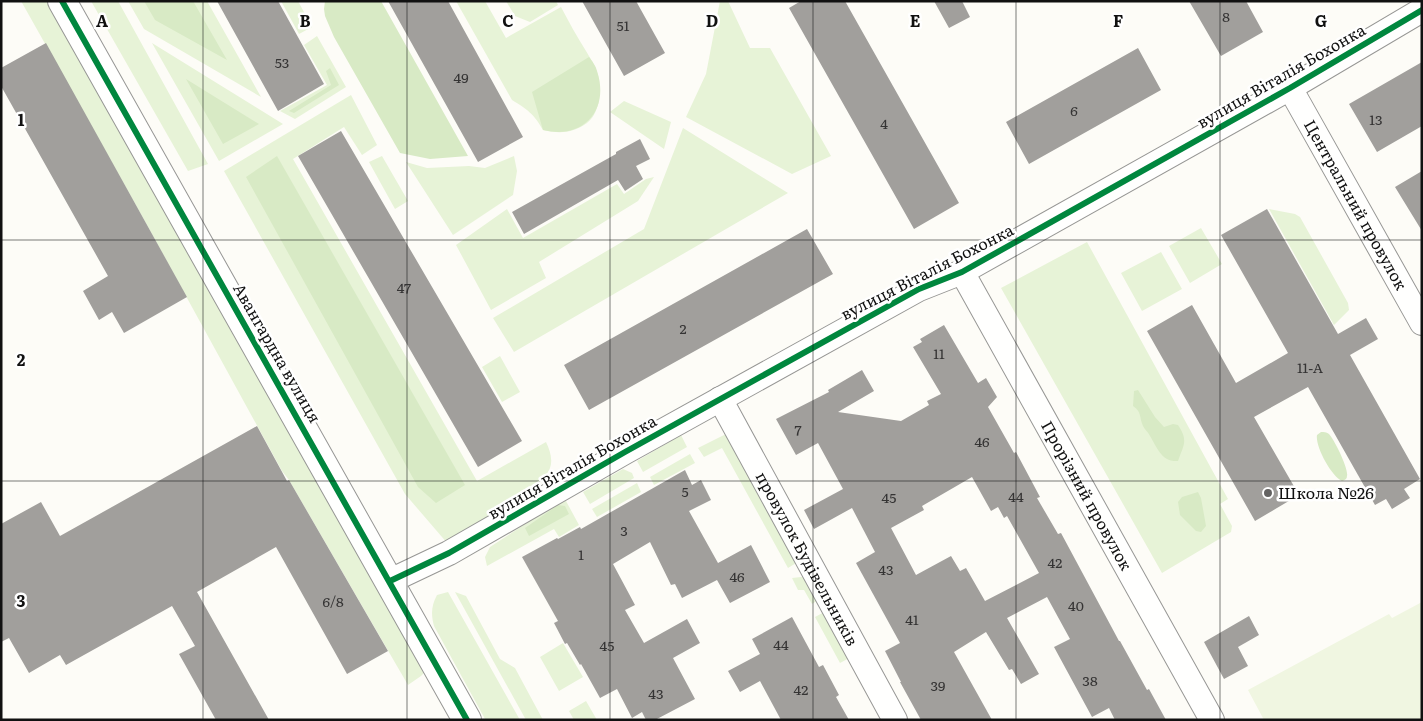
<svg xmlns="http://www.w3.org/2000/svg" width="1423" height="721" viewBox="0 0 1423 721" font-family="Literata,serif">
  <rect width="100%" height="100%" fill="#fdfcf7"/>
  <path fill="#e7f3d7" d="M21,1H49L425,672L421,676L408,685L289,480L282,471L142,216Z
    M91,1H118L208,164L188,171Z
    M128,1H207L261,97L144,29Z
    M281,1H298L312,27L299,34Z
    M456,1H485L506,38L561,7C569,22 577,37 586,51C590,58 595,65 597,72C602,87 601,112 587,123C573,133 560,134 543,130C534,114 527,109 512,100Z
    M506,1H556L558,5L530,22L515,16Z
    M720,1H728L750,48H770L831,156L792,174L686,117L706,74Z
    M317,36L346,87L295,119L280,111L327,85L304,45Z
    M152,43L283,124L219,161Z
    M351,95L377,145L362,155L344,127L293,159L477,481L546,442C550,450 553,460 550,468C542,489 469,531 448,544L405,494L224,171Z
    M624,101L671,122L664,149L610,112Z
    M683,128L788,193L514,352L493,318L644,229Z
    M382,156L408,201L395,209L369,162Z
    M514,156L517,171L513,195L453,235L406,162L427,168L469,166L485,168Z
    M654,177L638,201L539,262L546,278L491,310L456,245L507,209L523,238L617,184L624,194L646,179Z
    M1269,209L1295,214L1300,217L1348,303L1349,310L1334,325Z
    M1201,228L1222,264L1190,283L1169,246Z
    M1087,242L1228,499L1220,504L1232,526L1231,532L1162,573L1001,288Z
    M1161,252L1182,289L1142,311L1121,273Z
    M500,356L520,392L502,402L482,367Z
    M726,434L801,560L788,568L722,448L704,457L698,448Z
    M681,435L687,447L643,472L637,461Z
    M690,454L695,463L654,485L650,477Z
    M623,469L632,473L634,478L590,504L583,492Z
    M637,483L641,492L597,517L592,509Z
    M566,501L579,525L559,537L554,529L487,566L485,557L490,547L559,502Z
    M801,577L810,578L823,597L812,604L804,590H798L792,578Z
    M448,592L520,720L485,719L434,626C431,615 431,606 437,595Z
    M455,592L466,596L500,659L515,668L543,720H526Z
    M828,610L853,656L840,663L815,617Z
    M563,643L583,677L559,691L540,657Z
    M586,701L597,720H574L569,711Z"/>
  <path fill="#d8eac5" d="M144,1H193L227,60L155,20Z
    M325,1H381L468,156L430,159L400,153L334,37L325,16L324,9Z
    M589,57C592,61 596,66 597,71C610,110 583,140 543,130L532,92Z
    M330,68L339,85L294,113L289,111L331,85L326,71Z
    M186,79L259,124L223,144Z
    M277,156L465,485L436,503L418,487L246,177Z
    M1138,390L1155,417L1164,427L1173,424L1178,425C1189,441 1183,446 1178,461C1161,462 1157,447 1150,436C1148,432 1145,430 1143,426C1139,417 1142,412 1133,406L1134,391Z
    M1321,432C1324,432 1326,432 1329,434C1334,439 1349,469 1347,476C1347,479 1345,480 1342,481C1331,476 1315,446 1317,435Z
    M1198,492L1201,498L1206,526L1201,532L1196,531L1180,515L1178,502L1182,497Z
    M558,505L565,506L569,514L529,536L525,528Z"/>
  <path fill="#f0f6e1" d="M1422,602V720H1264L1248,690L1389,614L1392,618Z"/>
  <path fill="#a19f9c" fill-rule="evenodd" d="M217,1H278L324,84L278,111Z
    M388,1H448L523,137L478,162Z
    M582,1H636L665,53L624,76Z
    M801,1H845L959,203L914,229L789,8Z
    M934,1H962L970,17L949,28Z
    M1189,1H1246L1263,32L1221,56Z
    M46,43L187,297L124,333L112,312L99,320L83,291L108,276L1,86V68Z
    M1138,48L1161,90L1029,164L1006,122Z
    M1422,62V126L1377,152L1349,104Z
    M341,131L522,441L478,467L298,156Z
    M640,139L650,159L636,166L643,179L625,191L618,180L524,234L512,212L616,154V152Z
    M1422,171V231L1395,187Z
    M1267,209L1338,334L1366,318L1378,339L1350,355L1420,479L1404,489L1410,498L1392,509L1386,499L1375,505L1308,387L1254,417L1299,495L1255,521L1147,331L1192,305L1236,383L1288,353L1221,235Z
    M807,229L833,274L589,410L564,365Z
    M944,325L978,383L986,378L997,397L988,407L1014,453L1016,452L1040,497L1037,498L1058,534L1061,533L1119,641H1120L1147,690L1149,689L1166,720H1115L1109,708L1092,717L1054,647L1070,639L1047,597L1007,618L1039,674L1021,684L1012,669L1009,670L986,632L954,652L992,720H921L900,682H901L885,651L900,643L856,563L875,552L852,508L814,529L804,510L843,489L818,443L796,455L776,419L829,392L828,390L862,370L874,391L838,412L901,421L929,405L927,401L941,394L913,347L922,342L920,339ZM972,477L991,511L998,507L1004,518L1007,516L1039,573L985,601L966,568L960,571L951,556L916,575L891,528L924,510L922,506Z
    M257,426L287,481L289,480L388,651L347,674L276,547L197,592L269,720H216L179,654L195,646L172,606L66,665L60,655L29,673L9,638L1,642V524L41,502L60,536Z
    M685,470L692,485L701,480L711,500L689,511L718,563L751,545L770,582L730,603L717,580L682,598L675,584L671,585L650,542L613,564L635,605L625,610L644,643L687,619L700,643L673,658L695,699L655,720H646L642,712L632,718L617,689L600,698L581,664L580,665L567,643L565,644L554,623L558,621L522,557L557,538L558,539L580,527L581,529Z
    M1249,616L1259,635L1238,647L1248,666L1224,679L1204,642Z
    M792,617L819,667L823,665L839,695L836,697L849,720H781L760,681L740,692L728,671L760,654L752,639Z"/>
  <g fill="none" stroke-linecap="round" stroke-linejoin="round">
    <g stroke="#979795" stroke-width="26">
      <g id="minor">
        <path id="s1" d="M1290,88L1422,323"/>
        <path id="s2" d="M962,272L1212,720"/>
        <path id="s3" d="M720,399L895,720"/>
        <path d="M390,581L449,553L625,452L919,289L962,272L1290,88L1422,10"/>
      </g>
    </g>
    <g stroke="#979795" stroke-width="30">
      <path id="tertiary" d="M62,1L467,720"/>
    </g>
    <use href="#minor" stroke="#fffffe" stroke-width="24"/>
    <use href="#tertiary" stroke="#fffffe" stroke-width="28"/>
    <g stroke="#fff" stroke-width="9">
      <path id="cycleway" d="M62,1L467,720
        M390,581L449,553L625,452L919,289L962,272L1290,88L1422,10"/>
    </g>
    <use href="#cycleway" stroke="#00873e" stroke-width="6"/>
  </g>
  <path fill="none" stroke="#111" stroke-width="1" stroke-opacity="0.55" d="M203,1V720M407,1V720M610,1V720M813,1V720M1016,1V720M1220,1V720M1,240H1422M1,481H1422"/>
  <circle fill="#646362" stroke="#fff" stroke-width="2" cx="1268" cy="493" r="5"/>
  <g text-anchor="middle" stroke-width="5" stroke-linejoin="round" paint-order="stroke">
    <g font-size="14" fill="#353434">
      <text x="1226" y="22">8</text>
      <text x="623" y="31">51</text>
      <text x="282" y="68">53</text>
      <text x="461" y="83">49</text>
      <text x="1074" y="116">6</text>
      <text x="1376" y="125">13</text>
      <text x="884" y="129">4</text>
      <text x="404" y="293">47</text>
      <text x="683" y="334">2</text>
      <text x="939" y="359">11</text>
      <text x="1310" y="373">11-А</text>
      <text x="798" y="435">7</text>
      <text x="982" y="447">46</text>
      <text x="685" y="497">5</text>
      <text x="1016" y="502">44</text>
      <text x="889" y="503">45</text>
      <text x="624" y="536">3</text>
      <text x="581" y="560">1</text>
      <text x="1055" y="568">42</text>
      <text x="886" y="575">43</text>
      <text x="737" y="582">46</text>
      <text x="333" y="607">6/8</text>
      <text x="1076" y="611">40</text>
      <text x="912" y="625">41</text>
      <text x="781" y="650">44</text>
      <text x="607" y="651">45</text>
      <text x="1090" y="686">38</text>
      <text x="938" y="691">39</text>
      <text x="801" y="695">42</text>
      <text x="656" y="699">43</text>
    </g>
    <g font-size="16" fill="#111" stroke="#fff">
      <text transform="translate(1281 76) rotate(-30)" y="6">вулиця Віталія Бохонка</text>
      <text dy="6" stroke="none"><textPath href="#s1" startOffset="134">Центральний провулок</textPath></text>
      <text transform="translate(927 272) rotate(-27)" y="6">вулиця Віталія Бохонка</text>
      <text transform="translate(277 353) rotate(60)" y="6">Авангардна вулиця</text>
      <text transform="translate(572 467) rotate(-30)" y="6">вулиця Віталія Бохонка</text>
      <text dy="6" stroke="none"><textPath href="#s2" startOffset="256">Прорізний провулок</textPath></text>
      <text dy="6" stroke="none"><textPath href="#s3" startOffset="182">провулок Будівельників</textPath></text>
    </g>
    <g font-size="16" fill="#111" stroke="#fff" text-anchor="start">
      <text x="1278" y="499">Школа №26</text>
    </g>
  </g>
  <g font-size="16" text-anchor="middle" font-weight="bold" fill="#111" stroke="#fff" stroke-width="5" stroke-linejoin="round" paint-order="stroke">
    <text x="102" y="27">A</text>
    <text x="305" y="27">B</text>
    <text x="508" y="27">C</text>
    <text x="712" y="27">D</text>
    <text x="915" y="27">E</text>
    <text x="1118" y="27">F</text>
    <text x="1321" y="27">G</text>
    <text x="21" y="126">1</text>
    <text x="21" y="366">2</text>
    <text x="21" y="607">3</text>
  </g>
  <rect width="1423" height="721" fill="none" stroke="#111111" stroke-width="5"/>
</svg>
